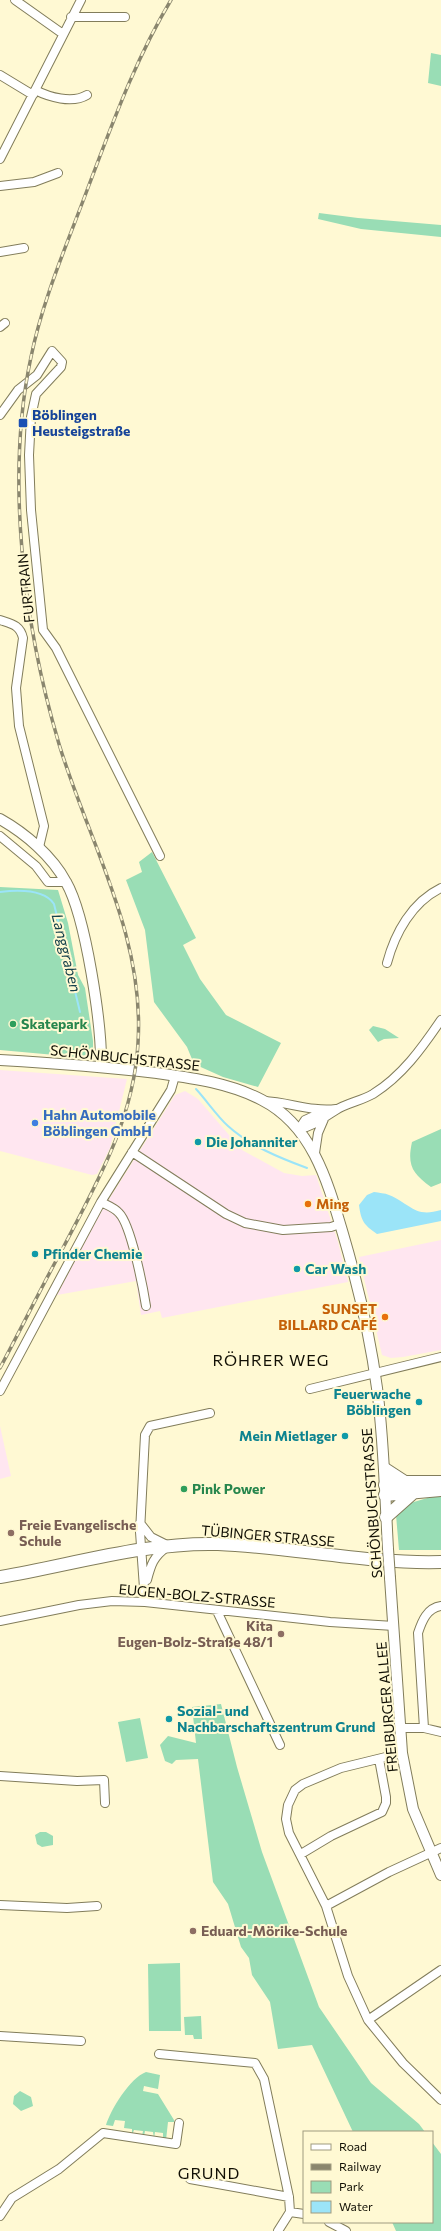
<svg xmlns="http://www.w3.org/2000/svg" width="441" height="2231" viewBox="0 0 441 2231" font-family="Commissioner,sans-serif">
  <rect width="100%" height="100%" fill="#fff9d3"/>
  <path fill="#ffe6f0" d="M0,1070L127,1079L110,1148L97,1174L92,1175L0,1151Z
    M185,1091L198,1099L242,1150L284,1173L302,1176L316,1175L338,1242L348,1282L162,1318L160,1311L141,1315L136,1281L57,1295L101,1212L175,1095Z
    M441,1240V1350L403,1357L391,1358L382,1355L359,1257Z
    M0,1426L11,1476L0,1479Z"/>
  <path fill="#99ddb5" d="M431,53L441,55V86L428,83Z
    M319,213L358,218L441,225V237L361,229L318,219Z
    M152,852L196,938L183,945L200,979L226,1015L281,1043L258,1087L223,1077L194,1064L187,1047L154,1002L145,930L126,880L142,872L139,862Z
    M0,887L58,890L68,923L78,975L85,988L93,1041V1049L90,1054L77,1057L0,1050Z
    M373,1026L385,1029L399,1038L384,1039L378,1042L369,1030Z
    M441,1129V1183L431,1187C412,1173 407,1165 412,1142Z
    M441,1494V1550H399L396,1515L407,1504Z
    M221,1704L237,1767L262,1852L319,2007L371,2083L419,2124L425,2132H353L312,2045L278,2049L270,2002L252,1975L249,1958L241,1947L228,1904L213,1882L198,1759L176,1760L172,1764L165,1761L160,1745L168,1736L196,1743L192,1707Z
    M140,1718L148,1758L126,1762L118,1722Z
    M40,1832H46L53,1836V1845L42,1847L37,1844L35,1835Z
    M180,1963L181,2031H149L148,1964Z
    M201,2016L202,2039H194L193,2035H185L184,2017Z
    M146,2072L160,2075L158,2089L144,2086L143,2091L158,2094L174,2120V2122H168L166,2140L163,2139V2133L155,2132L154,2138L153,2132L145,2131L144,2136H142L143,2131L134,2130L132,2135V2129L124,2128L125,2121L115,2120L113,2126L106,2125C111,2109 130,2078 146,2072Z
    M20,2091L31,2097L33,2106L21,2111L13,2104L14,2096Z
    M432,2142L441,2154V2231H396L392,2222H432Z"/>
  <path fill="#9be4f8" d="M374,1192C379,1193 385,1193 389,1195C411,1204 414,1218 441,1210V1221L377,1234C364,1225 361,1221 359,1205L367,1195Z"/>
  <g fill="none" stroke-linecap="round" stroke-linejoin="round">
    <path stroke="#9be4f8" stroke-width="2" d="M0,892C17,890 44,889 54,904L80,1012
      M196,1089C207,1101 217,1116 228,1126C250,1146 280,1158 307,1168"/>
    <g stroke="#827d5b" stroke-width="10">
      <path id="minor" d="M15,0L63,34
        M71,17H125
        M0,75L33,95
        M35,90C49,97 72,104 87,95
        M0,159L81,0
        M0,186L34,182L58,173
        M0,252L24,248
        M0,327L5,323
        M0,415L18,390L37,375L52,351L62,362L61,367L36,394L31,417L29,455L31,510L43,630L56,648L160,856
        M0,620C12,624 20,625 23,638L16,688L19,726L44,826L39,847
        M0,836L36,866L48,882H66
        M387,963C395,933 412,902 441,888
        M264,1101C289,1102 311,1112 336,1109
        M299,1129C314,1126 323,1118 336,1110C347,1103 361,1101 373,1094C402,1076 422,1048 441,1020
        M299,1129L305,1120L325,1111
        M132,1152L226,1214L245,1223L283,1230L331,1227L340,1224
        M315,1153L318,1133L324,1119
        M101,1202C107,1205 115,1208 119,1213C131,1225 143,1287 146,1306
        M310,1389L441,1357
        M0,1391L101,1202L171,1090L175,1076
        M140,1523L151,1537L167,1545
        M147,1580C151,1565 153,1557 167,1547
        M145,1602L140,1532L145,1435L150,1426L210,1413
        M217,1611L280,1745
        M0,1621L79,1605L112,1601L145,1602L330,1622L394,1626
        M400,1728H424L441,1732
        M424,1728L418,1633C422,1621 427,1608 441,1606
        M402,1753L341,1768L303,1784L295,1790L288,1805L286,1819L289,1833L326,1906L348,1976L368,2020L403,2063L441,2100
        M0,1776L77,1781L104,1780L105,1803
        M301,1854L331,1836L382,1812L386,1803V1797L379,1759
        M0,1905L67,1908L97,1906
        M326,1906L389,1872L441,1848
        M368,2020L441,1970
        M0,2036L81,2041
        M159,2054L255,2063L264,2079L289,2197L290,2212L278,2231
        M190,2179L289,2197
        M290,2212L304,2214
        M0,2216L12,2198L59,2169L103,2133L176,2144L179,2123
        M329,2222L346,2231"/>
    </g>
    <g stroke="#827d5b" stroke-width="12">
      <path id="tertiary" d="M0,819C25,833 52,856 66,882C86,917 102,1026 101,1067
        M0,1060C52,1063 105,1067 157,1073C192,1078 230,1083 262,1100C313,1126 328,1183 343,1234C358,1285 370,1335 377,1388C384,1441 385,1495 388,1549
        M390,1578L402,1753L413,1809L441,1875"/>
    </g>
    <g stroke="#827d5b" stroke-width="14">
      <path id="secondary" d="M385,1469L405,1482
        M385,1485L405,1482H441
        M385,1495L441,1490
        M386,1517L413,1493
        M0,1577C72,1565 144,1542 218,1544C293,1547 366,1564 441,1562"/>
    </g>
    <use href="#minor" stroke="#fff" stroke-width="8"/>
    <use href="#tertiary" stroke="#fff" stroke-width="10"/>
    <use href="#secondary" stroke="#fff" stroke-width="12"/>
    <g stroke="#8a866e" stroke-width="3.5">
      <path id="rail" d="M0,1368C22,1327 42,1286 64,1246C98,1181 134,1118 138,1043C145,936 89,843 59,744C24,626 5,478 31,357C43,298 68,242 89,185C113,122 136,58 171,0"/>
    </g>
    <use href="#rail" stroke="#fff9d3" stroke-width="2" stroke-dasharray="6" stroke-linecap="butt"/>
    <g stroke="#827d5b" stroke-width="12" stroke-linecap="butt">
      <path id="tertiary-bridge" d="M388,1549L390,1578"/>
    </g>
    <use href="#tertiary-bridge" stroke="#fff" stroke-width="10"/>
  </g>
  <rect fill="#1a4fb4" stroke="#fff9d3" stroke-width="1.5" x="18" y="418" width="10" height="10" rx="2"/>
  <g fill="#2e9e5b" stroke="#fff9d3" stroke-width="1.5">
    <circle cx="13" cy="1024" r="4"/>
    <circle cx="184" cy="1489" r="4"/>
  </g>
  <circle fill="#3f7fe0" stroke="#fff9d3" stroke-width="1.5" cx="35" cy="1123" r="4"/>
  <g fill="#0f9aa8" stroke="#fff9d3" stroke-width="1.5">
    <circle cx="198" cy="1142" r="4"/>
    <circle cx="35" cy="1254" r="4"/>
    <circle cx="297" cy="1269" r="4"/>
    <circle cx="419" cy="1402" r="4"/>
    <circle cx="345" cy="1436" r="4"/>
    <circle cx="169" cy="1719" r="4"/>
  </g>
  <g fill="#e8710a" stroke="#fff9d3" stroke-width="1.5">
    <circle cx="308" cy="1204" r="4"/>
    <circle cx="385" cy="1317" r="4"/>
  </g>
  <g fill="#8d6e63" stroke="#fff9d3" stroke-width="1.5">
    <circle cx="11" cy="1533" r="4"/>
    <circle cx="281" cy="1634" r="4"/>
    <circle cx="193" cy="1931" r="4"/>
  </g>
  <g text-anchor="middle" stroke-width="4" stroke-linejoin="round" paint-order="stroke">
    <g font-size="14" font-weight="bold" fill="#164399" stroke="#fff9d3" text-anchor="start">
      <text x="32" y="420">Böblingen<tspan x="32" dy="16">Heusteigstraße</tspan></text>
    </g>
    <g font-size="14" fill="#110f04" stroke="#fff9d3">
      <text transform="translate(26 588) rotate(-96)" y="5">FURTRAIN</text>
      <text transform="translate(125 1058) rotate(6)" y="5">SCHÖNBUCHSTRASSE</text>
      <text transform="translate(372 1503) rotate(-94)" y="5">SCHÖNBUCHSTRASSE</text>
      <text transform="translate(268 1536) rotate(5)" y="5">TÜBINGER STRASSE</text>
      <text transform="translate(197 1596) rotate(5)" y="5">EUGEN-BOLZ-STRASSE</text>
      <text transform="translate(387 1707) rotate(-95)" y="5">FREIBURGER ALLEE</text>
    </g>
    <g font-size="14" font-weight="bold" fill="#27864d" stroke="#fff9d3" text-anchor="start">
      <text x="21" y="1029">Skatepark</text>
      <text x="192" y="1494">Pink Power</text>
    </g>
    <g font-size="14" font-weight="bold" fill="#366cbe" stroke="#fff9d3" text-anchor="start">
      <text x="43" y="1120">Hahn Automobile<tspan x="43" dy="16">Böblingen GmbH</tspan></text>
    </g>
    <g font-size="14" font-weight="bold" fill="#0d838f" stroke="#fff9d3" text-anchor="start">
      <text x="206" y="1147">Die Johanniter</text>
      <text x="43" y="1259">Pfinder Chemie</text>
      <text x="305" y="1274">Car Wash</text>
      <text x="411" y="1399" text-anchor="end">Feuerwache<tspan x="411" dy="16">Böblingen</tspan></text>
      <text x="337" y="1441" text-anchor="end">Mein Mietlager</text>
      <text x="177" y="1716">Sozial- und<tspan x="177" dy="16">Nachbarschaftszentrum Grund</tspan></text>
    </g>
    <g font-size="14" font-weight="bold" fill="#c56008" stroke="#fff9d3" text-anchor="start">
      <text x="316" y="1209">Ming</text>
      <text x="377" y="1314" text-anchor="end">SUNSET<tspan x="377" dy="16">BILLARD CAFÉ</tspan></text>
    </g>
    <g font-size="14" font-weight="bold" fill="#785e54" stroke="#fff9d3" text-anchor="start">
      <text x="19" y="1530">Freie Evangelische<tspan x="19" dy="16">Schule</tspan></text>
      <text x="273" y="1631" text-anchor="end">Kita<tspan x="273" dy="16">Eugen-Bolz-Straße 48/1</tspan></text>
      <text x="201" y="1936">Eduard-Mörike-Schule</text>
    </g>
    <g font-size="15" font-style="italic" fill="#15414c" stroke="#fff9d3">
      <text transform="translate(66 953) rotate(76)" y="5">Langgraben</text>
    </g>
    <g font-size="16" letter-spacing="1" fill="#110f04" stroke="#fff9d3">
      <text x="271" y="1366">RÖHRER WEG</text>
      <text x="209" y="2179">GRUND</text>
    </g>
  </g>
  <rect x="303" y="2131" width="130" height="92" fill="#fff9d3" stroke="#a09b80"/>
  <rect x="311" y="2144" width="20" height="6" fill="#ffffff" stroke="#a09b80"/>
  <text x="339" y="2151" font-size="12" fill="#110f04">Road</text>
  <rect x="311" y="2164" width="20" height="6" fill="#8a866e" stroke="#a09b80"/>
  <text x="339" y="2171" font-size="12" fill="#110f04">Railway</text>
  <rect x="311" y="2181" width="20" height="12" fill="#99ddb5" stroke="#a09b80"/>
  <text x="339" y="2191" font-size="12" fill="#110f04">Park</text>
  <rect x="311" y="2201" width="20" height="12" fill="#9be4f8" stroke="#a09b80"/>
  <text x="339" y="2211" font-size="12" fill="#110f04">Water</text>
</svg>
